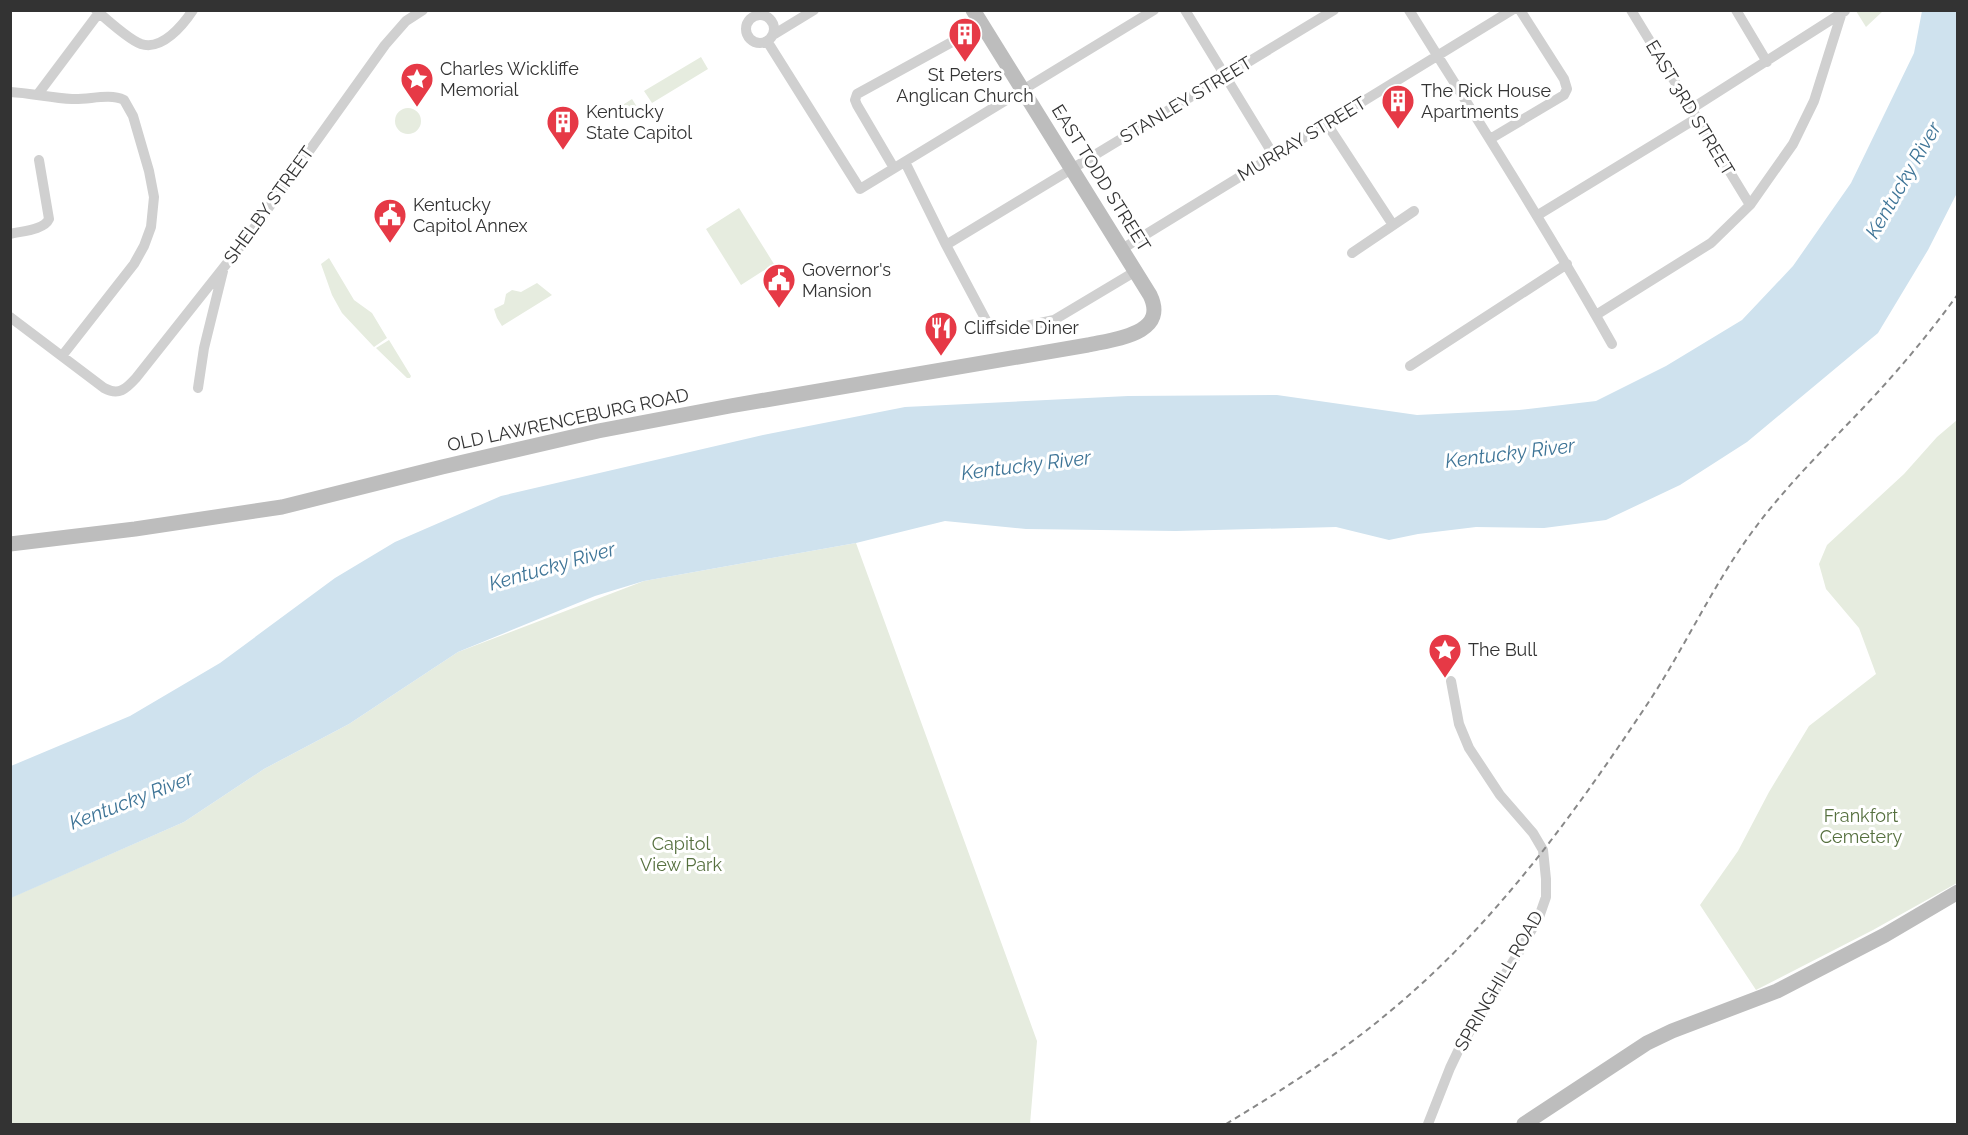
<svg xmlns="http://www.w3.org/2000/svg" width="1968" height="1135" viewBox="0 0 1968 1135" font-family="Raleway,sans-serif">
  <rect width="100%" height="100%" fill="#fff"/>
  <path fill="#e6ecdf" d="M1856,11H1883L1866,27Z
    M701,57L708,69L652,103L644,91Z
    M632,99L639,110L628,117L621,106Z
    M395 121a13 13 0 1 1 26 0a13 13 0 1 1-26 0Z
    M739,208L774,264L741,285L706,229Z
    M329,258L354,300L372,313L387,338L374,347L342,313L332,295L321,264Z
    M537,283L552,295L502,326L497,318L494,309L504,304L506,294L512,290L521,292Z
    M389,340L411,376L410,378H407L376,348Z
    M1957,420V883L1873,930L1756,990L1700,905L1738,851L1769,792L1809,726L1876,674L1859,628L1826,589L1819,564L1827,545L1904,474L1937,437Z
    M856,543L1037,1041L1030,1124H11L10,898L184,822L264,769L349,724L458,652L644,581Z"/>
  <path fill="#cfe2ee" d="M1922,11H1957V193L1928,250L1878,333L1747,442L1680,485L1606,520L1544,528L1476,527L1418,534L1389,540L1336,527L1176,531L1026,529L945,521L856,543L644,581L595,596L458,652L349,724L264,769L184,822L11,898V766L130,716L220,663L335,578L395,542L501,496L763,435L905,407L1128,396L1277,395L1417,415L1519,410L1596,401L1666,366L1742,320L1793,266L1851,183L1914,53Z"/>
  <g fill="none" stroke-linecap="round" stroke-linejoin="round">
    <path stroke="#d0d0d0" stroke-width="10" d="M96,10C106,19 130,40 141,44C162,51 183,25 193,10
      M1185,10L1274,156
      M1409,10C1478,121 1548,230 1612,344
      M1631,10L1750,205
      M1736,10L1767,62
      M746 29a14 14 0 1 1 28 0a14 14 0 1 1-28 0Z
      M773,35L814,10
      M767,41L860,189L1154,10
      M10,92C31,93 51,98 72,99C89,100 109,93 124,100L133,116L149,171L154,197L151,227L144,246L134,264L62,356
      M38,94L101,10
      M1691,109L1845,11
      M1327,124L1393,225
      M1490,139L1564,95L1567,89L1564,79L1520,10
      M905,162L946,245L988,324L1002,331L1054,320L1136,271
      M894,168L857,105L855,100L857,94L983,25
      M1538,215L1697,118
      M10,234C22,231 44,230 49,219L39,160
      M946,245L1334,10
      M1122,249L1512,10
      M1352,253L1414,211
      M1596,315L1711,243L1750,205L1793,144L1814,101L1842,12
      M10,317L104,388C119,396 126,389 136,378L247,238L385,45L406,21L423,10
      M1410,366L1567,264
      M198,388L204,348L223,271
      M1428,1124L1450,1068L1460,1047L1519,952L1539,917L1546,897V879L1543,850L1533,833L1500,795L1469,748L1459,724L1451,681"/>
    <path stroke="#bdbdbd" stroke-width="15" d="M10,544L135,529L282,507L442,467L598,431L730,406L1088,345C1115,339 1169,334 1150,295L973,10
      M1524,1124L1647,1043L1672,1031L1777,991L1885,935L1958,892"/>
    <path stroke="#888" stroke-width="2" stroke-dasharray="6 4.5" stroke-linecap="butt" d="M1226,1124C1282,1090 1338,1055 1388,1013C1494,926 1575,813 1650,700C1686,645 1713,585 1752,532C1785,487 1826,447 1864,407C1898,371 1929,334 1958,294"/>
  </g>
  <defs>
    <g id="building-pin" transform="scale(1.725)"><path d="M0 17L-7.5 6A9.5 9.5 0 1 1 7.5 6Z" fill="#e63946" stroke="#fff"/><path d="M-4-6H4V6H1V3H-1V6H-4ZM-2.5-4.3h1.7v1.8h-1.7ZM.8-4.3h1.7v1.8H.8ZM-2.5-1h1.7V.8h-1.7ZM.8-1h1.7V.8H.8Z" fill="#fff"/></g>
    <g id="sight-pin" transform="scale(1.725)"><path d="M0 17L-7.5 6A9.5 9.5 0 1 1 7.5 6Z" fill="#e63946" stroke="#fff"/><path d="M0-6L1.8-2.2L6-1.7L2.9 1.2L3.7 5.4L0 3.3L-3.7 5.4L-2.9 1.2L-6-1.7L-1.8-2.2Z" fill="#fff"/></g>
    <g id="civic-pin" transform="scale(1.725)"><path d="M0 17L-7.5 6A9.5 9.5 0 1 1 7.5 6Z" fill="#e63946" stroke="#fff"/><path d="M-.6-6.5H3V-4.5H.6V-3L4-1V1h2V6H-6V1h2V-1L-.6-3ZM-1.2 2.5V6h2.4V2.5Z" fill="#fff"/></g>
    <g id="restaurant-pin" transform="scale(1.725)"><path d="M0 17L-7.5 6A9.5 9.5 0 1 1 7.5 6Z" fill="#e63946" stroke="#fff"/><path d="M-5-6h1v4h1v-4h1v4h1v-4h1v5L-1.5 .5V6h-2V.5L-5-1ZM5-6V6H3V1.5H1.5Q1.5-4 5-6Z" fill="#fff"/></g>
  </defs>
  <g fill-rule="evenodd">
    <use href="#building-pin" x="965" y="34"/>
    <use href="#sight-pin" x="417" y="79"/>
    <use href="#building-pin" x="1398" y="101"/>
    <use href="#building-pin" x="563" y="122"/>
    <use href="#civic-pin" x="390" y="215"/>
    <use href="#civic-pin" x="779" y="280"/>
    <use href="#restaurant-pin" x="941" y="328"/>
    <use href="#sight-pin" x="1445" y="650"/>
  </g>
  <g text-anchor="middle" stroke-width="6" stroke-linejoin="round" paint-order="stroke">
    <g font-size="18" fill="#333" stroke="#fff" text-anchor="start">
      <text x="440" y="75">Charles Wickliffe<tspan x="440" dy="21">Memorial</tspan></text>
      <text x="965" y="81" text-anchor="middle">St Peters<tspan x="965" dy="21">Anglican Church</tspan></text>
      <text x="1421" y="97">The Rick House<tspan x="1421" dy="21">Apartments</tspan></text>
      <text x="586" y="118">Kentucky<tspan x="586" dy="21">State Capitol</tspan></text>
      <text x="413" y="211">Kentucky<tspan x="413" dy="21">Capitol Annex</tspan></text>
      <text x="802" y="276">Governor's<tspan x="802" dy="21">Mansion</tspan></text>
      <text x="964" y="334">Cliffside Diner</text>
      <text x="1468" y="656">The Bull</text>
    </g>
    <g font-size="18" fill="#333" stroke="#fff">
      <text transform="translate(1186 100) rotate(-31)" y="6">STANLEY STREET</text>
      <text transform="translate(1690 108) rotate(59)" y="6">EAST 3RD STREET</text>
      <text transform="translate(1302 139) rotate(-31)" y="6">MURRAY STREET</text>
      <text transform="translate(1101 178) rotate(58)" y="6">EAST TODD STREET</text>
      <text transform="translate(269 205) rotate(-54)" y="6">SHELBY STREET</text>
      <text transform="translate(568 420) rotate(-12)" y="6">OLD LAWRENCEBURG ROAD</text>
      <text transform="translate(1499 981) rotate(-60)" y="6">SPRINGHILL ROAD</text>
    </g>
    <g font-size="18" fill="#56703f" stroke="#fff">
      <text x="1861" y="822">Frankfort<tspan x="1861" dy="21">Cemetery</tspan></text>
      <text x="681" y="850">Capitol<tspan x="681" dy="21">View Park</tspan></text>
    </g>
    <g font-size="20" font-style="italic" fill="#3f7597" stroke="#fff">
      <text transform="translate(1903 180) rotate(-60)" y="7">Kentucky River</text>
      <text transform="translate(1510 453) rotate(-7)" y="7">Kentucky River</text>
      <text transform="translate(1026 465) rotate(-7)" y="7">Kentucky River</text>
      <text transform="translate(552 566) rotate(-16)" y="7">Kentucky River</text>
      <text transform="translate(131 800) rotate(-21)" y="7">Kentucky River</text>
    </g>
  </g>
  <rect width="1968" height="1135" fill="none" stroke="#333333" stroke-width="24"/>
</svg>
